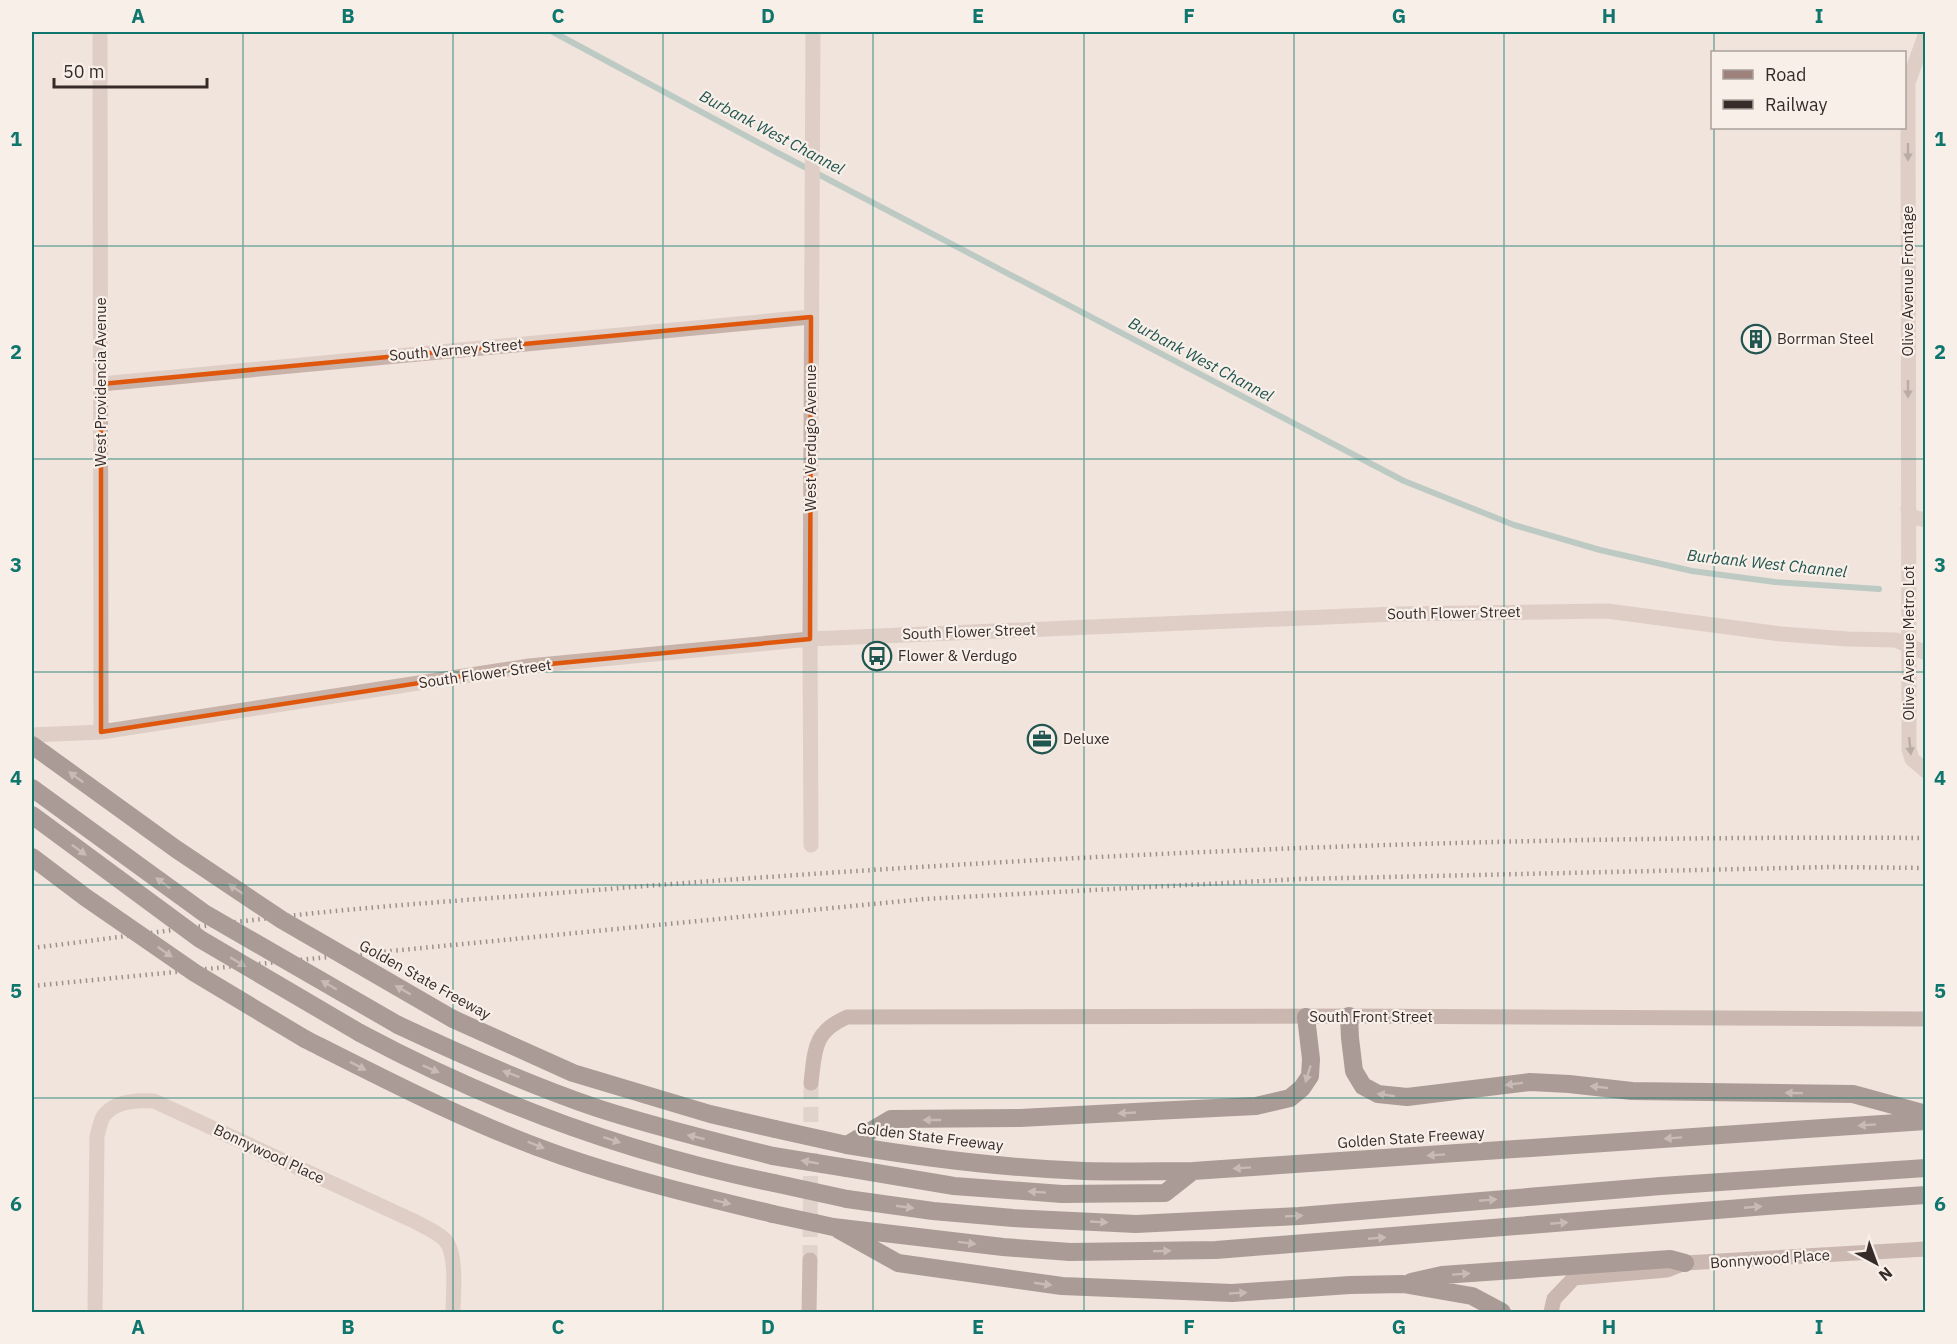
<svg xmlns="http://www.w3.org/2000/svg" width="1957" height="1344" viewBox="0 0 1957 1344" font-family="'IBM Plex Sans',sans-serif">
  <rect width="100%" height="100%" fill="#f1e4dd"/>
  <g fill="none" stroke-linecap="round" stroke-linejoin="round">
    <path stroke="#7eaca6" stroke-width="6" d="M553,32L776,152L1404,481L1514,525L1600,550L1692,571L1775,582L1879,589"/>
    <path stroke="#ccbfb9" stroke-width="15" stroke-dasharray="15 8" stroke-linecap="butt" d="M810,1260L811,1083"/>
    <path stroke="#c8b3aa" stroke-width="15" d="M100,32L101,732
      M1926,33L1908,83L1909,749L1912,759L1926,771
      M101,384L811,317
      M1908,509L1912,517L1926,520
      M32,735L101,732L529,666L810,639L1396,614L1607,611L1781,634L1848,639L1896,640L1926,653
      M811,845L810,639L813,32
      M95,1312L97,1136C99,1130 100,1122 103,1117C113,1101 138,1100 154,1101L416,1222C425,1227 437,1232 444,1239C458,1252 453,1294 453,1312"/>
    <path stroke="#9c827b" stroke-width="15" d="M811,1083C815,1050 813,1032 847,1017L1349,1016L1926,1019
      M809,1312L810,1260
      M1551,1312L1554,1299L1574,1278L1667,1270L1685,1263L1926,1249"/>
    <path stroke="#564441" stroke-width="18" d="M1349,1016L1350,1038L1354,1071L1363,1086L1378,1094L1407,1097L1530,1082L1569,1084L1632,1091L1853,1094L1926,1114
      M453,1019L573,1073L710,1114L775,1129
      M398,1025C462,1055 529,1085 597,1108C655,1127 714,1141 773,1156
      M360,1033C489,1102 630,1154 774,1183
      M305,1039C390,1082 473,1125 562,1156C631,1180 702,1197 773,1214
      M847,1145C925,1158 1004,1168 1084,1171C1120,1172 1157,1171 1193,1171L1926,1121
      M847,1145L891,1119L1020,1118L1154,1111L1256,1106L1290,1098L1302,1088L1310,1076L1311,1059L1306,1017
      M847,1168L954,1186L1062,1194L1165,1193L1193,1171
      M847,1199L933,1211L1013,1218L1136,1224L1299,1216L1661,1186L1926,1168
      M815,1223L833,1227L1003,1247L1070,1252L1216,1250L1779,1205L1926,1195
      M839,1230L898,1263L1062,1286L1232,1293L1350,1285L1403,1284L1472,1296L1502,1312
      M1411,1282L1442,1275L1670,1259L1685,1263"/>
    <path stroke="#362b29" stroke-width="4.5" stroke-dasharray="1.5 4.5" stroke-linecap="butt" d="M32,948C132,936 233,921 335,911C429,902 525,896 620,888C1054,854 1490,835 1926,838
      M32,986L924,899L1300,879L1830,867L1926,868"/>
    <path stroke="#564441" stroke-width="18" d="M32,745L176,849L282,920L453,1019
      M32,788L204,913L398,1025
      M32,815L200,939L360,1033
      M32,857L85,897L195,973L305,1039
      M775,1129L847,1145
      M773,1156L847,1168
      M774,1183L847,1199
      M773,1214L815,1223"/>
  </g>
  <defs><path id="oneway-solid" d="M-6-.8H1V-3.2L6.5 0L1 3.2V.8H-6Z" transform="scale(1.5)"/></defs>
  <g fill="#786863">
    <use href="#oneway-solid" transform="translate(1908 152) rotate(90)"/>
    <use href="#oneway-solid" transform="translate(1908 389) rotate(90)"/>
    <use href="#oneway-solid" transform="translate(1910 746) rotate(84)"/>
  </g>
  <g fill="#978884">
    <use href="#oneway-solid" transform="translate(76 777) rotate(-144)"/>
    <use href="#oneway-solid" transform="translate(79 850) rotate(36)"/>
    <use href="#oneway-solid" transform="translate(163 883) rotate(-144)"/>
    <use href="#oneway-solid" transform="translate(236 889) rotate(-146)"/>
    <use href="#oneway-solid" transform="translate(165 952) rotate(35)"/>
    <use href="#oneway-solid" transform="translate(238 962) rotate(31)"/>
    <use href="#oneway-solid" transform="translate(329 985) rotate(-150)"/>
    <use href="#oneway-solid" transform="translate(403 990) rotate(-150)"/>
    <use href="#oneway-solid" transform="translate(358 1066) rotate(27)"/>
    <use href="#oneway-solid" transform="translate(431 1069) rotate(24)"/>
    <use href="#oneway-solid" transform="translate(511 1074) rotate(-159)"/>
    <use href="#oneway-solid" transform="translate(1308 1074) rotate(107)"/>
    <use href="#oneway-solid" transform="translate(1514 1084) rotate(173)"/>
    <use href="#oneway-solid" transform="translate(1599 1087) rotate(-174)"/>
    <use href="#oneway-solid" transform="translate(1794 1093) rotate(-179)"/>
    <use href="#oneway-solid" transform="translate(1386 1095) rotate(-172)"/>
    <use href="#oneway-solid" transform="translate(1127 1113) rotate(177)"/>
    <use href="#oneway-solid" transform="translate(932 1120) rotate(180)"/>
    <use href="#oneway-solid" transform="translate(1867 1125) rotate(176)"/>
    <use href="#oneway-solid" transform="translate(696 1137) rotate(-166)"/>
    <use href="#oneway-solid" transform="translate(1673 1138) rotate(176)"/>
    <use href="#oneway-solid" transform="translate(612 1140) rotate(18)"/>
    <use href="#oneway-solid" transform="translate(536 1145) rotate(22)"/>
    <use href="#oneway-solid" transform="translate(1436 1155) rotate(176)"/>
    <use href="#oneway-solid" transform="translate(810 1162) rotate(-170)"/>
    <use href="#oneway-solid" transform="translate(1242 1168) rotate(176)"/>
    <use href="#oneway-solid" transform="translate(1037 1192) rotate(-176)"/>
    <use href="#oneway-solid" transform="translate(1488 1200) rotate(-5)"/>
    <use href="#oneway-solid" transform="translate(722 1202) rotate(14)"/>
    <use href="#oneway-solid" transform="translate(905 1207) rotate(8)"/>
    <use href="#oneway-solid" transform="translate(1753 1207) rotate(-5)"/>
    <use href="#oneway-solid" transform="translate(1294 1216) rotate(-3)"/>
    <use href="#oneway-solid" transform="translate(1099 1222) rotate(3)"/>
    <use href="#oneway-solid" transform="translate(1559 1223) rotate(-5)"/>
    <use href="#oneway-solid" transform="translate(1377 1238) rotate(-5)"/>
    <use href="#oneway-solid" transform="translate(967 1243) rotate(7)"/>
    <use href="#oneway-solid" transform="translate(1162 1251) rotate(-1)"/>
    <use href="#oneway-solid" transform="translate(1461 1274) rotate(-4)"/>
    <use href="#oneway-solid" transform="translate(1043 1284) rotate(8)"/>
    <use href="#oneway-solid" transform="translate(1238 1293) rotate(-3)"/>
  </g>
  <path d="M0 0H1957V1344H0ZM811,317L810,639L529,666L101,732V384Z" fill="#f1e4dd" fill-opacity=".55" fill-rule="evenodd"/>
  <path fill="none" stroke="#df570d" stroke-width="4.5" stroke-linejoin="round" d="M811,317L810,639L529,666L101,732V384Z"/>
  <path fill="none" stroke="#0f766e" stroke-width="1.5" stroke-opacity="0.55" d="M243,32V1312M453,32V1312M663,32V1312M873,32V1312M1084,32V1312M1294,32V1312M1504,32V1312M1714,32V52M1714,128V1312M32,246H1926M32,459H1926M32,672H1926M32,885H1926M32,1098H1926"/>
  <defs>
    <g id="building-ring" transform="scale(1.5)"><circle r="9.5" fill="#f8efe9" stroke="#215550" stroke-width="1.5"/><path d="M-4-6H4V6H1V3H-1V6H-4ZM-2.5-4.3h1.7v1.8h-1.7ZM.8-4.3h1.7v1.8H.8ZM-2.5-1h1.7V.8h-1.7ZM.8-1h1.7V.8H.8Z" fill="#215550"/></g>
    <g id="bus-ring" transform="scale(1.5)"><circle r="9.5" fill="#f8efe9" stroke="#215550" stroke-width="1.5"/><path d="M-5-6H5V4H4V6H2V4H-2V6H-4V4H-5ZM-3.5-4V0h7V-4ZM-3.5 1.2v1.5H-2V1.2ZM2 1.2v1.5H3.5V1.2Z" fill="#215550"/></g>
    <g id="office-ring" transform="scale(1.5)"><circle r="9.5" fill="#f8efe9" stroke="#215550" stroke-width="1.5"/><path d="M-6-3h4V-5.5h4V-3h4V5H-6ZM-1-4.5V-3h2v-1.5ZM-6 0V1H6V0Z" fill="#215550"/></g>
  </defs>
  <g fill-rule="evenodd">
    <use href="#building-ring" x="1756" y="339"/>
    <use href="#bus-ring" x="877" y="656"/>
    <use href="#office-ring" x="1042" y="739"/>
  </g>
  <g text-anchor="middle" stroke-width="4.5" stroke-linejoin="round" paint-order="stroke">
    <g font-size="15" fill="#362b29" stroke="#f8efe9">
      <text transform="translate(1908 281) rotate(-90)" y="5">Olive Avenue Frontage</text>
      <text transform="translate(456 350) rotate(-5)" y="5">South Varney Street</text>
      <text transform="translate(101 382) rotate(-90)" y="5">West Providencia Avenue</text>
      <text transform="translate(811 438) rotate(-90)" y="5">West Verdugo Avenue</text>
      <text transform="translate(1454 613) rotate(-1)" y="5">South Flower Street</text>
      <text transform="translate(969 632) rotate(-2)" y="5">South Flower Street</text>
      <text transform="translate(1909 643) rotate(-90)" y="5">Olive Avenue Metro Lot</text>
      <text transform="translate(485 674) rotate(-8)" y="5">South Flower Street</text>
      <text transform="translate(425 980) rotate(29)" y="5">Golden State Freeway</text>
      <text x="1371" y="1022">South Front Street</text>
      <text transform="translate(930 1137) rotate(7)" y="5">Golden State Freeway</text>
      <text transform="translate(1411 1138) rotate(-4)" y="5">Golden State Freeway</text>
      <text transform="translate(269 1154) rotate(25)" y="5">Bonnywood Place</text>
      <text transform="translate(1770 1259) rotate(-4)" y="5">Bonnywood Place</text>
    </g>
    <g font-size="15" fill="#362b29" stroke="#f8efe9" text-anchor="start">
      <text x="1777" y="344">Borrman Steel</text>
      <text x="898" y="661">Flower &amp; Verdugo</text>
      <text x="1063" y="744">Deluxe</text>
    </g>
    <g font-size="16" font-style="italic" fill="#215550" stroke="#f8efe9">
      <text transform="translate(772 132) rotate(28)" y="6">Burbank West Channel</text>
      <text transform="translate(1201 359) rotate(28)" y="6">Burbank West Channel</text>
      <text transform="translate(1767 563) rotate(6)" y="6">Burbank West Channel</text>
    </g>
  </g>
  <rect width="1957" height="1344" fill="none" stroke="#f8efe9" stroke-width="66"/>
  <rect x="1711" y="51" width="195" height="78" fill="#f8efe9" stroke="#aaa19c" stroke-width="1.5"/>
  <rect x="1723" y="70" width="30" height="9" fill="#9c827b" stroke="#aaa19c" stroke-width="1.5"/>
  <text x="1765" y="81" font-size="18" fill="#362b29">Road</text>
  <rect x="1723" y="100" width="30" height="9" fill="#362b29" stroke="#aaa19c" stroke-width="1.5"/>
  <text x="1765" y="111" font-size="18" fill="#362b29">Railway</text>
  <g transform="translate(1876 1263) rotate(139)" stroke="#f8efe9" stroke-width="4.5" paint-order="stroke">
  <path d="M0-4.5L10 22L0 15L-10 22Z" fill="#362b29"/>
  <text y="-9" font-size="16" font-weight="bold" text-anchor="middle" fill="#362b29">N</text>
  </g>
  <path d="M54 78v9h153v-9" fill="none" stroke="#362b29" stroke-width="3"/>
  <text x="63" y="78" font-size="18" fill="#362b29" stroke="#f8efe9" stroke-width="4.5" paint-order="stroke">50 m</text>
  <rect x="33" y="33" width="1891" height="1278" fill="none" stroke="#0f766e" stroke-width="2"/>
  <g font-size="20" text-anchor="middle" font-weight="bold" fill="#0f766e">
    <text x="138" y="23">A</text>
    <text x="348" y="23">B</text>
    <text x="558" y="23">C</text>
    <text x="768" y="23">D</text>
    <text x="978" y="23">E</text>
    <text x="1189" y="23">F</text>
    <text x="1399" y="23">G</text>
    <text x="1609" y="23">H</text>
    <text x="1819" y="23">I</text>
    <text x="16" y="146">1</text>
    <text x="1940" y="146">1</text>
    <text x="16" y="359">2</text>
    <text x="1940" y="359">2</text>
    <text x="16" y="572">3</text>
    <text x="1940" y="572">3</text>
    <text x="16" y="785">4</text>
    <text x="1940" y="785">4</text>
    <text x="16" y="998">5</text>
    <text x="1940" y="998">5</text>
    <text x="16" y="1211">6</text>
    <text x="1940" y="1211">6</text>
    <text x="138" y="1334">A</text>
    <text x="348" y="1334">B</text>
    <text x="558" y="1334">C</text>
    <text x="768" y="1334">D</text>
    <text x="978" y="1334">E</text>
    <text x="1189" y="1334">F</text>
    <text x="1399" y="1334">G</text>
    <text x="1609" y="1334">H</text>
    <text x="1819" y="1334">I</text>
  </g>
</svg>
